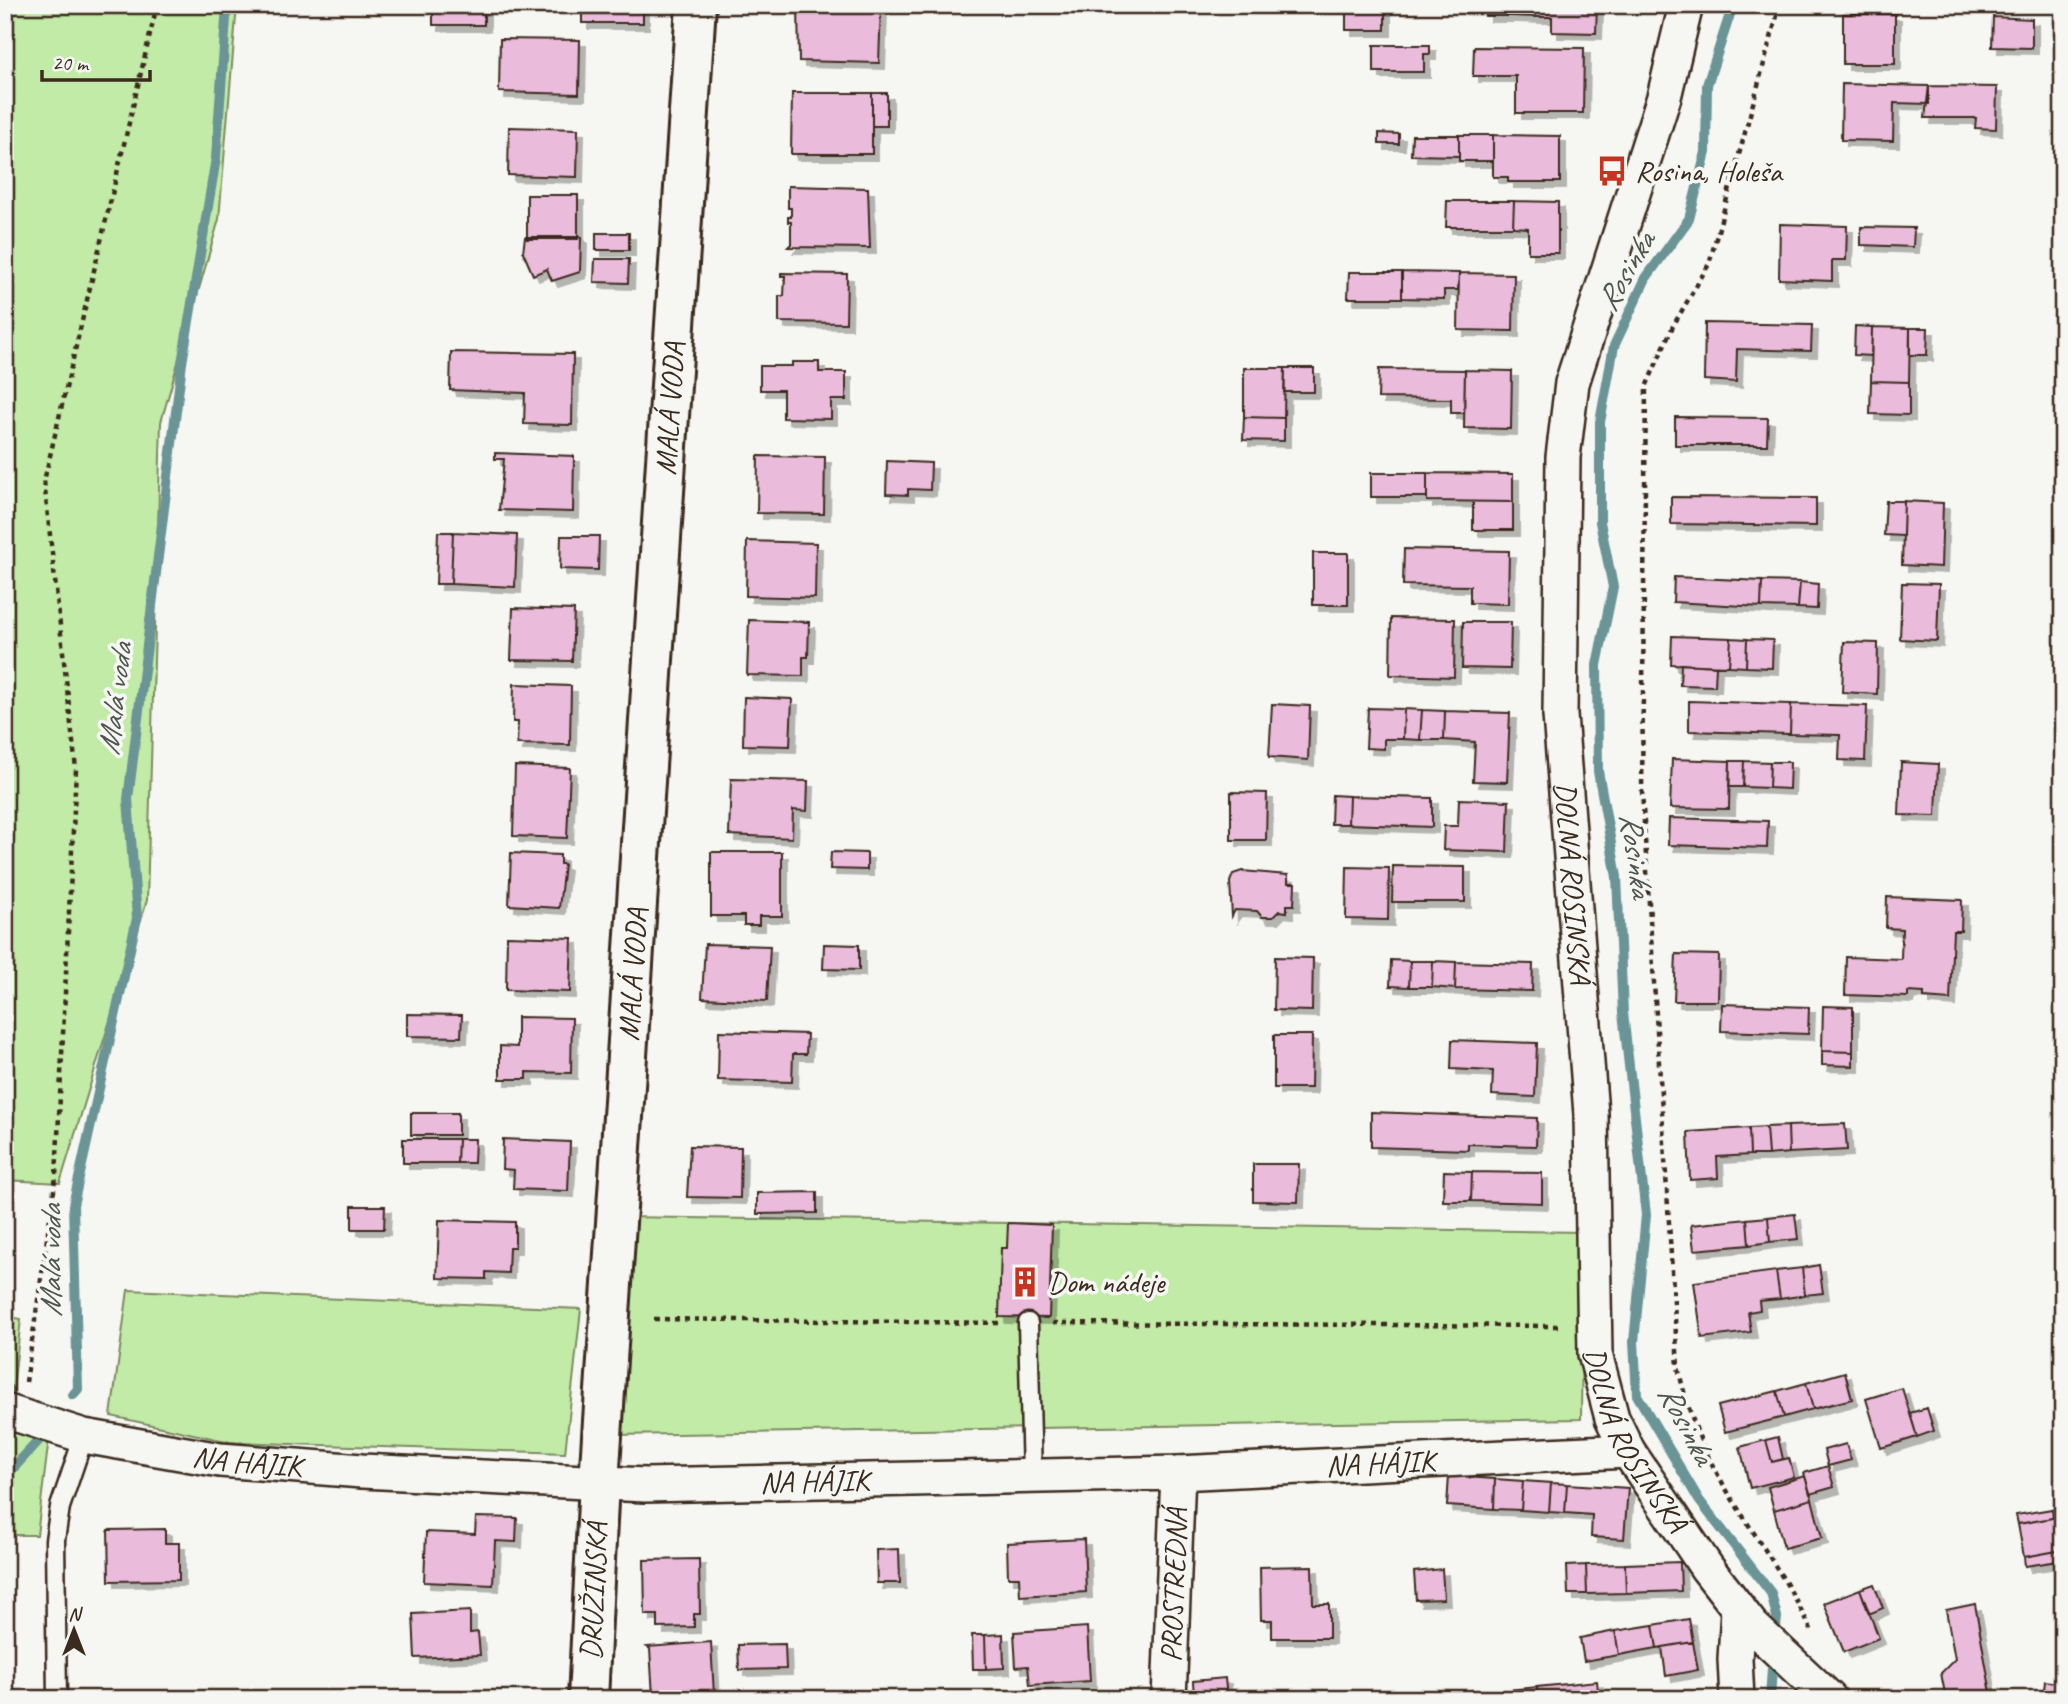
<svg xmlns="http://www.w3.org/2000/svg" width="2068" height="1704" viewBox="0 0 2068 1704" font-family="Caveat,sans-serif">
  <defs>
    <filter id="shadow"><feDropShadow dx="6" dy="6" stdDeviation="0" flood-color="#0004"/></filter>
  </defs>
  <rect width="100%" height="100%" fill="#f6f6f2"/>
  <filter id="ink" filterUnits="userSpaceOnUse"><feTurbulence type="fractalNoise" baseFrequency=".0143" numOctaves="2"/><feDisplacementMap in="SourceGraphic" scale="14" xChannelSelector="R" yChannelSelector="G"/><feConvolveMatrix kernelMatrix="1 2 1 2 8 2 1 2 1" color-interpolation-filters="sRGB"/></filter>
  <g filter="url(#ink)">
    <path fill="#c2eba7" stroke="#7e8a62" stroke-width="2" d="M5,5H237L219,219L161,422L147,900L60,1183L5,1180Z
      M622,1217L1583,1232L1581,1419L615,1435Z
      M128,1290L581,1309L565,1453L230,1442L111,1416Z
      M5,1316L21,1319L11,1405L49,1438L37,1535H5Z"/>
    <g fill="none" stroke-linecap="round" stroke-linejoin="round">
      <path stroke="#6a9496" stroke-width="10" d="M1733,5L1707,85L1706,152L1689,219L1646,278L1614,346L1600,422V522L1613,587L1597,665L1598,771L1617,877L1623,1013L1646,1215L1634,1342L1637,1395L1699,1500L1771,1593L1777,1617L1775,1637
        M73,1395L78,1389L73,1205L137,918L128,799L182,363L216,158L227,5
        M5,1477L41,1438
        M1770,1699L1773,1653"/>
    </g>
    <path fill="#ebbbdc" stroke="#3b2a1e" stroke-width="2" filter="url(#shadow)" d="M582,5H643V23H582Z
      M798,5H881L879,63L799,61Z
      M1385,5V30H1346V6H1331Z
      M1485,5H1512V16H1485Z
      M1512,5H1536V17L1512,16Z
      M1536,5H1597L1596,33L1552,32V17H1536Z
      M433,6H484V25H433Z
      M1843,14H1895V64H1843Z
      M1993,17L2032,19V48L1992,47Z
      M500,39L580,40L579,94L499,92Z
      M1374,45H1430V54H1424V72H1374Z
      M1474,47L1584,48L1583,113H1516V76H1473Z
      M1842,84L1929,86V104L1894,103L1893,141L1841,140Z
      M1929,86L1997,87L1996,129L1975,128L1976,118H1925Z
      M792,93H872V154H791Z
      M872,93H887V126H872Z
      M509,127L578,129L577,177L508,175Z
      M1379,133L1399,134V144H1379Z
      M1412,135H1459V156L1411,155Z
      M1459,135H1493V161H1459Z
      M1493,135L1560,136V182H1508V177H1493Z
      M788,186L868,188L870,248L788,247L791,244V222H788V217H791V208H788Z
      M527,195H578V239H527Z
      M1447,201H1514L1513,227H1446Z
      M1514,201L1558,202V253H1528V228L1513,227Z
      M1780,224L1847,226L1846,260H1832V281L1779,279Z
      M1861,227L1914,228L1913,247L1861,245Z
      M596,233H629V250H596Z
      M525,237H581L580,272L552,281L547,269L533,275L523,252Z
      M595,259H629L628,283L594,282Z
      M1349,272H1402V298H1348Z
      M1402,272L1459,273L1458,290H1444V299L1402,298Z
      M781,273L847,274L846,323L779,322V296H784L785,276H781Z
      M1459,273L1514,274L1513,331L1458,330Z
      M1705,323L1812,325L1811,351L1737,349L1736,382L1704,380Z
      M1855,326L1872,327L1871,356L1854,355Z
      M1872,327L1910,328L1909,382L1871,381Z
      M1910,328H1928L1927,355H1910Z
      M451,352L573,354L572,425L524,424L525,393L450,390Z
      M792,362H819V372H846V400H831V419L783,418V390H760V366H792Z
      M1244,368H1285L1284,418L1244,417Z
      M1285,368H1314V392H1284Z
      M1379,369L1465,370L1464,413H1451V399L1378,398Z
      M1465,370L1512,371L1511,429L1464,428Z
      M1871,381L1909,382V415L1870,414Z
      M1244,417L1284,418V441L1243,440Z
      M1675,417L1768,418L1767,445H1675Z
      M495,453L574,456L573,512L499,510L504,459H495Z
      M758,456L825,457L824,514L757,513Z
      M887,461L931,463L930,490L908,489V495L886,494Z
      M1371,473H1427V497H1371Z
      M1427,473L1513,474V502L1427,501Z
      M1671,497L1816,498V526L1671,524Z
      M1886,501H1904L1903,536L1884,535Z
      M1904,501L1943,503L1941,567L1902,565Z
      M1473,502H1513V530H1473Z
      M438,532H453L451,584H436Z
      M453,532L517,535L515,587L451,584Z
      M561,536H599L598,570L560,569Z
      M747,541L816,543L815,598L746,596Z
      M1404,549L1509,551L1508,604L1470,603V586L1403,585Z
      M1313,553H1348V605H1313Z
      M1674,577L1762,581L1761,607L1673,602Z
      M1762,581L1800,582L1798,608L1761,607Z
      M1800,582L1818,584L1817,609L1798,608Z
      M1902,583L1939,584L1937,641L1900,639Z
      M513,608L574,610L572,661L511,660Z
      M1391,618L1455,619L1454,677L1390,675Z
      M749,620L809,622L808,657H803V676L747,675Z
      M1463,622H1511L1510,669L1462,668Z
      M1672,636L1731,638L1729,666L1671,664Z
      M1731,638L1747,639L1746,667L1729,666Z
      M1747,639L1773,640L1772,668L1746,667Z
      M1844,642L1878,643L1877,694L1842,692Z
      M1681,664L1716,666L1715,686L1680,685Z
      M514,684L571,686L570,745L517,744L518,722H513Z
      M744,697L792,699L790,746L743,745Z
      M1689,701L1791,704L1790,734L1689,731Z
      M1272,704L1310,706L1308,760L1269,757Z
      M1791,704L1867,706L1865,761L1839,760L1840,735L1790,734Z
      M1368,708L1404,709L1403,739H1384V749L1366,748Z
      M1404,709L1422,710L1420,740L1403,739Z
      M1422,710L1445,711L1444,740H1420Z
      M1445,711L1510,713L1507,782L1473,781L1475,742L1444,740Z
      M1672,759L1730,761L1729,809L1670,808Z
      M1730,761H1744L1743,787H1729Z
      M1744,761L1770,762L1769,788L1743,787Z
      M1770,762H1790L1789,789L1769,788Z
      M1901,762L1938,764L1936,816L1899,815Z
      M515,766L570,768L567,838L513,836Z
      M731,779L808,781L807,811L793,810L792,838L729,835Z
      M1231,792L1267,793L1266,840H1231Z
      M1332,795L1349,796L1348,824H1331Z
      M1349,796L1432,798V827L1348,824Z
      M1459,799L1509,801L1507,852L1443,850L1444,826H1458Z
      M1669,818L1768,821L1767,848L1668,845Z
      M711,852H782V916H759V925H744V916H711Z
      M831,852L867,853V870L830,869Z
      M511,853L560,855V864H564L559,908L509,905Z
      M1393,866L1465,867V902H1392Z
      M1347,867L1389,868L1388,920L1346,919Z
      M1242,871L1288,875V883H1295L1294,905H1287V912L1279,911L1273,917H1262L1257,911L1235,910L1232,916L1230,882L1233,874Z
      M1887,897L1962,900L1961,931H1953L1950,1000L1924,998V993L1908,992V997L1845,995L1846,957L1901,959L1902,929L1886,928Z
      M507,936L572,938L570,992L506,990Z
      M705,944L770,946L767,1001L702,998Z
      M824,944L859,945V970L823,969Z
      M1676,954L1719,955L1718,1001H1674Z
      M1275,957L1313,958L1312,1011L1274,1010Z
      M1391,960L1410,961L1409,987L1390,986Z
      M1410,961H1433L1432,987H1409Z
      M1433,961L1456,962L1455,989L1432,987Z
      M1456,962L1533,964L1532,991L1455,989Z
      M1722,1004L1809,1007L1808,1034L1721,1031Z
      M1823,1006L1853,1007V1052L1822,1051Z
      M407,1014L462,1015L461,1037L407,1036Z
      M517,1017L572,1018L571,1073L527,1072V1079H500V1046L517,1047Z
      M719,1031L807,1034L806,1054H793L792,1082L718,1080Z
      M1274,1035H1312L1311,1088H1274Z
      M1452,1040L1537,1043L1535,1097L1492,1095L1493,1071L1451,1069Z
      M1822,1051L1853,1052V1066L1822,1065Z
      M1371,1112L1537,1118L1536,1146L1468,1144V1150L1371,1147Z
      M411,1113H458V1135H411Z
      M1845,1124L1847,1150L1789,1153L1788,1126Z
      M1788,1126L1789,1153L1768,1155L1766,1127Z
      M1766,1127L1768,1155H1750L1749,1128Z
      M1749,1128L1750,1155L1717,1157L1718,1178L1690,1180L1688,1132Z
      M403,1139H458L457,1163H403Z
      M458,1139H475L474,1163H457Z
      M503,1139L570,1142L568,1191L513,1189L514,1170L502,1169Z
      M690,1146L741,1147L740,1198L687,1197Z
      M1253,1164H1299L1298,1202L1253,1201Z
      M1444,1171L1472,1172L1471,1201H1443Z
      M1472,1172L1542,1173V1203L1471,1201Z
      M817,1192V1213L757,1214V1193Z
      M352,1206H385L384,1229H352Z
      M1795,1214L1798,1239L1770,1242L1768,1217Z
      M1768,1217L1770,1242L1749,1245L1747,1219Z
      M1747,1219L1749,1245L1694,1250L1691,1225Z
      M439,1220L515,1222V1247H509L508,1273L486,1272V1279L437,1278Z
      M1008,1223L1052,1225L1049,1318L999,1317L1001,1248H1007Z
      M1819,1265L1823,1293L1805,1295L1802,1268Z
      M1802,1268L1805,1295L1780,1299L1776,1271Z
      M1776,1271L1780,1299L1759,1301L1760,1310L1748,1312L1751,1332L1702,1338L1694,1282Z
      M1845,1372L1852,1399L1813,1409L1806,1383Z
      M1806,1383L1813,1409L1784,1417L1777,1391Z
      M1902,1388L1917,1437L1881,1448L1866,1399Z
      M1777,1391L1784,1417L1725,1432L1718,1406Z
      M1927,1408L1934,1431L1917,1437L1910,1413Z
      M1778,1437L1783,1459L1772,1462L1766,1440Z
      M1766,1440L1772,1462L1789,1458L1794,1477L1750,1488L1740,1447Z
      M1846,1444L1851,1460L1828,1466L1824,1450Z
      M1828,1466L1834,1487L1810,1494L1804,1473Z
      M1449,1476L1495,1479L1494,1509L1447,1506Z
      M1805,1476L1812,1499L1774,1510L1768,1487Z
      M1495,1479L1523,1481L1521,1510L1494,1509Z
      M1523,1481L1551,1483L1549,1512L1521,1510Z
      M1551,1483L1567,1484L1565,1513L1549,1512Z
      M1567,1484L1628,1488L1624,1539L1591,1537L1592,1515L1565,1513Z
      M1812,1499L1822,1538L1784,1548L1774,1510Z
      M2052,1509L2053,1518L2018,1524L2016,1515Z
      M2063,1516V1550L2024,1557L2018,1524Z
      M476,1517L517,1518L516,1542L495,1541L493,1585L424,1582L426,1532L475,1534Z
      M165,1529V1543H179V1580L109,1581L108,1530Z
      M1084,1539L1086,1592L1020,1596L1019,1577H1008L1007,1543Z
      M899,1549L900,1583H877L876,1550Z
      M2057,1551L2059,1561L2025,1566L2024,1557Z
      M699,1559L700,1614H694V1627L658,1628V1615H645L644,1560Z
      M1680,1562L1681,1591L1626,1593L1625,1564Z
      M1625,1564L1626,1593L1587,1594L1586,1565Z
      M1586,1565L1587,1594H1568L1567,1566Z
      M1312,1566L1313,1604H1329V1638H1272V1620H1261L1260,1567Z
      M1442,1569L1444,1599L1416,1600L1414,1572Z
      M1874,1584L1883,1608L1869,1614L1860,1589Z
      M1860,1589L1879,1638L1844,1652L1824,1603Z
      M1975,1604L1992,1699H1946L1941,1673L1955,1659L1946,1610Z
      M470,1611V1633L478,1632L480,1655L415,1658L413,1614Z
      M1689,1619L1693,1642L1657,1648L1653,1625Z
      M1653,1625L1657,1648L1619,1655L1615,1631Z
      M1087,1627L1090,1681L1030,1685L1028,1666L1016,1667L1014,1632Z
      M1615,1631L1619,1655L1584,1661L1580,1638Z
      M1003,1634L1004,1668L986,1669L985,1635Z
      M972,1635H985L986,1669H973Z
      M711,1642L714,1695L649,1698L653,1696L650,1649L647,1647Z
      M1693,1642L1698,1670L1666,1676L1662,1647Z
      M785,1644L786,1669L739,1670L738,1645Z
      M1225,1678L1227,1699H1194L1193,1681Z
      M1597,1681L1599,1699H1538L1537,1687Z
      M2045,1681L2063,1684V1699H2043Z
      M1537,1687L1538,1699H1511L1510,1690Z
      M1510,1690L1511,1699H1475L1474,1695Z
      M437,1693L442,1697L468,1695V1699H423L426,1694Z"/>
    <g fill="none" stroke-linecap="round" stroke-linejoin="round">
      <g stroke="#3b2a1e" stroke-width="23">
        <path id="service" d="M1028,1323L1032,1476
          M57,1699L55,1540L60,1507L84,1436"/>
      </g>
      <g stroke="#3b2a1e" stroke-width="38">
        <g id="minor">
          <path id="s1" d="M1686,5L1664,97L1572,383L1563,457L1560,715L1591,1114L1595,1354L1612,1418L1628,1451L1707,1568L1752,1626L1830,1699"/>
          <path id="s2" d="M5,1411L84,1436L220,1460L362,1471L645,1485L1178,1473L1628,1451"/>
          <path id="s3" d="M1169,1699L1178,1473"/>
          <path d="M1737,1699L1735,1659L1738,1610"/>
        </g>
      </g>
      <g stroke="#3b2a1e" stroke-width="44">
        <g id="tertiary">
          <path id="s4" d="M588,1699L599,1482L696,5"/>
        </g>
      </g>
      <path stroke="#3b2a1e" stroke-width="4.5" stroke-dasharray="5 5" stroke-linecap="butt" d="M1780,5L1709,264L1673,326L1646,387L1642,791L1678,1367C1685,1399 1696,1434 1712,1464C1742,1521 1784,1571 1811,1630
        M654,1319L1002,1323
        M1053,1323L1559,1326
        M26,1382L56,1177L76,769L44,481L157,5"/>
      <use href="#service" stroke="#f6f6f2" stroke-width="18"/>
      <use href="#minor" stroke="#f6f6f2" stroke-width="33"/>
      <use href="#tertiary" stroke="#f6f6f2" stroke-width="38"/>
    </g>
  </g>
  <defs>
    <g id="bus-bare" transform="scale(2.415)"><path d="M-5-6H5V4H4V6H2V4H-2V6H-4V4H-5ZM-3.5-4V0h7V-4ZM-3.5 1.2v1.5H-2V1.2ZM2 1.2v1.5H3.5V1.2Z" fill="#c8321e" stroke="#f6f6f2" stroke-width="2.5" paint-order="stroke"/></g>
    <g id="building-bare" transform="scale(2.415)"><path d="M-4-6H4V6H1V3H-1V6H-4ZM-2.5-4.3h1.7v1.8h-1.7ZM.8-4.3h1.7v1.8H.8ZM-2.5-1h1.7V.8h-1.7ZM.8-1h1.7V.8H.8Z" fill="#c8321e" stroke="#f6f6f2" stroke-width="2.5" paint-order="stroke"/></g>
  </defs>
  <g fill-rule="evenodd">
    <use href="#bus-bare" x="1612" y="171"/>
    <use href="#building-bare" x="1025" y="1282"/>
  </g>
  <g text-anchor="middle" stroke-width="7" stroke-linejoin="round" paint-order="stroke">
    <g font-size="30" fill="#3b2a1e" stroke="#f6f6f2" text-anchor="start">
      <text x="1635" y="181">Rosina, Holeša</text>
      <text x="1048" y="1292">Dom nádeje</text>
    </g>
    <g font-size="30" fill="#3b2a1e" stroke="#f6f6f2">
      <text dy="10" stroke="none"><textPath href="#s4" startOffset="1293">MALÁ VODA</textPath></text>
      <text dy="10" stroke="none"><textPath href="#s1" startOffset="896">DOLNÁ ROSINSKÁ</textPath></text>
      <text dy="10" stroke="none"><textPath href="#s4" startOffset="726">MALÁ VODA</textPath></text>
      <text dy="10" stroke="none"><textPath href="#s1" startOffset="1463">DOLNÁ ROSINSKÁ</textPath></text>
      <text dy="10" stroke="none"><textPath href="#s2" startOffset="248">NA HÁJIK</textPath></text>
      <text dy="10" stroke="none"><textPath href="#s2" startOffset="1382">NA HÁJIK</textPath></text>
      <text dy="10" stroke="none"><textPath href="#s2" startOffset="816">NA HÁJIK</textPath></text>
      <text dy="10" stroke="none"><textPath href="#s3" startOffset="114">PROSTREDNÁ</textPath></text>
      <text dy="10" stroke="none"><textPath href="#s4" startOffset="108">DRUŽINSKÁ</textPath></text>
    </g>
    <g font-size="32" font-style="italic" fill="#4f5650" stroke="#f6f6f2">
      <text transform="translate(1625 271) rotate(-60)" y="11">Rosinka</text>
      <text transform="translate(114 699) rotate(-83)" y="11">Malá voda</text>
      <text transform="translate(1637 855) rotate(82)" y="11">Rosinka</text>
      <text transform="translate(50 1261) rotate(-90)" y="11">Malá voda</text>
      <text transform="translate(1687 1424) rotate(62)" y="11">Rosinka</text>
    </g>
  </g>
  <rect width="2068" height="1704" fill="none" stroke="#f6f6f2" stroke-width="28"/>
  <rect x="14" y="14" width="2040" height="1676" fill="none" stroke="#3b2a1e" stroke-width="2.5" filter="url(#ink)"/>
  <g transform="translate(74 1630)" stroke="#f6f6f2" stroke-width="5" paint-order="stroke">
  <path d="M0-5L12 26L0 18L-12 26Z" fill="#3b2a1e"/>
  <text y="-10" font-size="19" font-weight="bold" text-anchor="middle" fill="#3b2a1e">N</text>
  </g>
  <path d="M42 70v10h108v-10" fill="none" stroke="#3b2a1e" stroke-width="3.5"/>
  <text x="52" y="70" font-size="21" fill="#3b2a1e" stroke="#f6f6f2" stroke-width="5" paint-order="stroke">20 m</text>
</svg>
